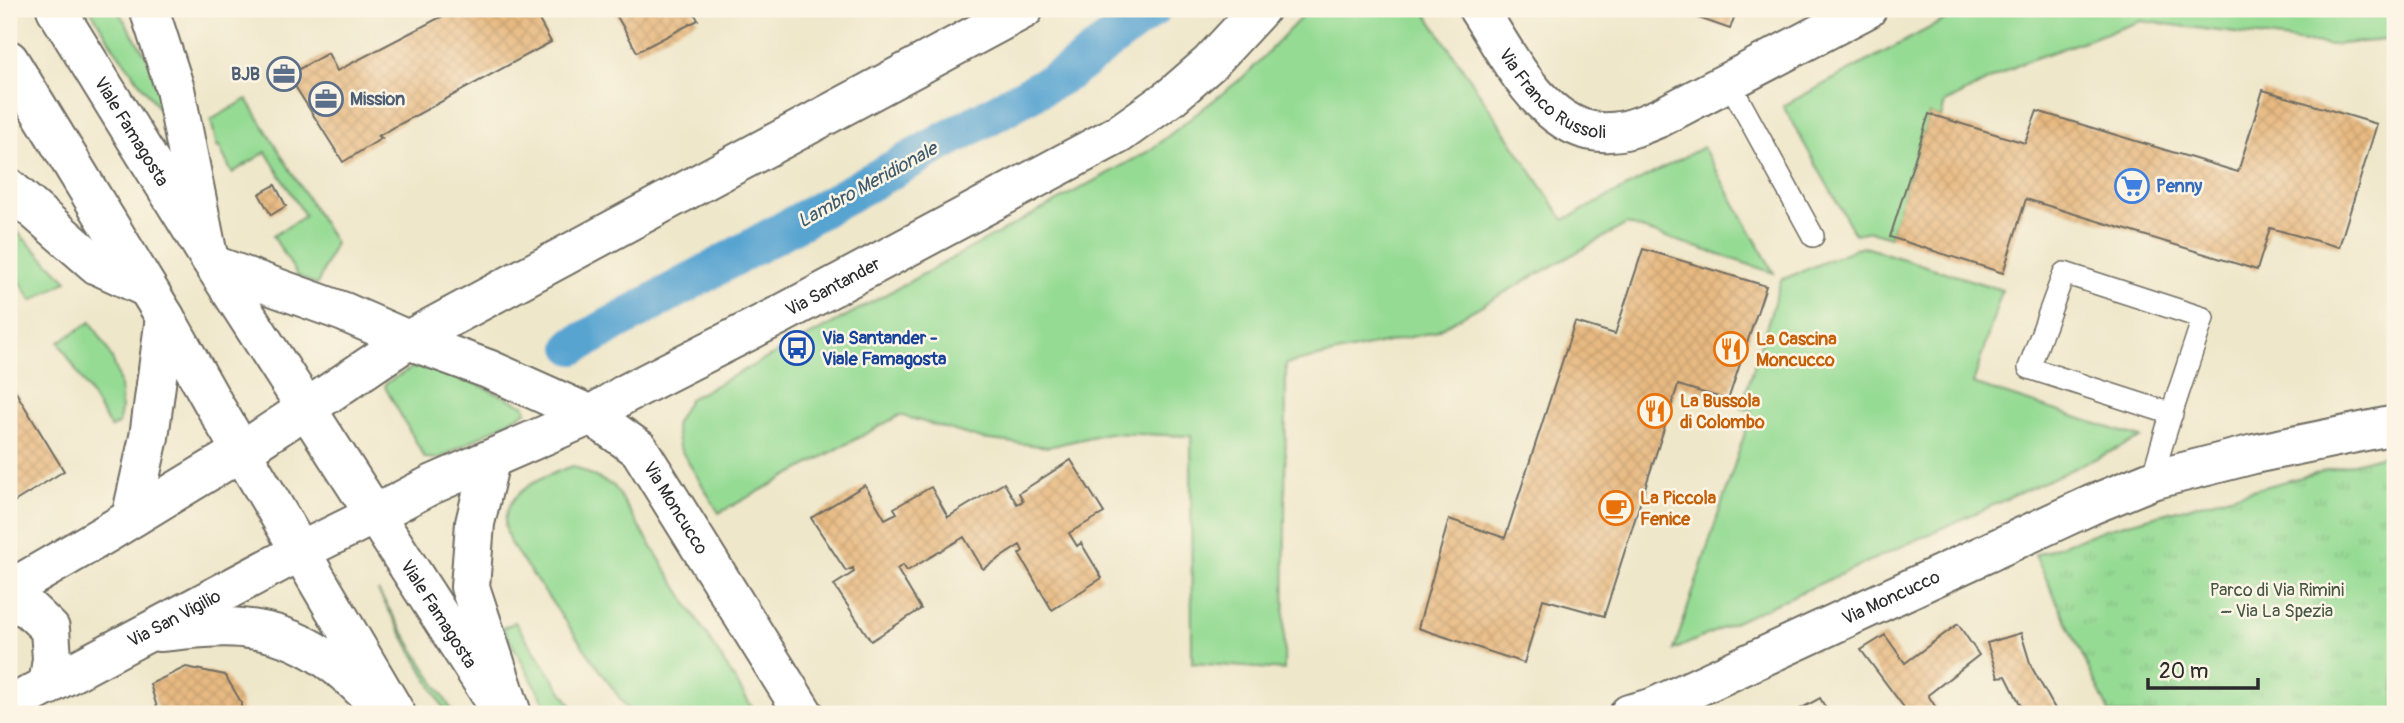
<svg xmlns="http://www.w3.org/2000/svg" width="2404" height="723" viewBox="0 0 2404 723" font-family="Pangolin,sans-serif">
  <defs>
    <pattern id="park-tufts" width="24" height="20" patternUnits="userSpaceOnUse" patternTransform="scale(1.75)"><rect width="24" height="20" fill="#96db94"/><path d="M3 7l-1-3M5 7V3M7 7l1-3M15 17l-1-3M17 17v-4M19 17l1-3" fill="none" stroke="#81bc80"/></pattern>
    <pattern id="building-cross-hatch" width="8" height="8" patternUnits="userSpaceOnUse" patternTransform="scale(1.75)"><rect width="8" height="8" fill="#e8ba82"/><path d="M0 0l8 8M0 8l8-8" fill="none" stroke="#c7a070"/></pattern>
  </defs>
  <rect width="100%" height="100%" fill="#fcf5e5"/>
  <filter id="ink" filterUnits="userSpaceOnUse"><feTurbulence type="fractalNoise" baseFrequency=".0143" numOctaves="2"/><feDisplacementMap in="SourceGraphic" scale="14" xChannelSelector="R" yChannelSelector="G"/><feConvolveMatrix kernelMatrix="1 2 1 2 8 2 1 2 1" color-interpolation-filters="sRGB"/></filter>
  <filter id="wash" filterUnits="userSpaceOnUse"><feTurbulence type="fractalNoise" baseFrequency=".00686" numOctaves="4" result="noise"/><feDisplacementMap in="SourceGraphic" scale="28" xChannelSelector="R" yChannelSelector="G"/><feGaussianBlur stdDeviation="1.57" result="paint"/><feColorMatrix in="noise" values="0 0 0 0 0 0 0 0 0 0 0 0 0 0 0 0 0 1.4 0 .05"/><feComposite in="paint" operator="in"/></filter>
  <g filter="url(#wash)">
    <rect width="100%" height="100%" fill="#efe7ca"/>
    <path fill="#96db94" stroke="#608360" stroke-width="2" d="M90,9H117L148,59L166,118L114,48Z
      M1309,9H1423L1564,220L1703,147L1774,273L1627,224L1434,332L1286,364L1284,670L1192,663L1191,436L1108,433L1048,447L982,439L900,415L719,513L679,447L675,425L689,399L815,333L1149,151L1247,74Z
      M1965,9H2395V39L2329,45L2141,21L2024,62L1945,103L1941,118L1929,114L1890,237L1870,231L1855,234L1783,106Z
      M247,99L335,243L317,285L298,276L273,236L305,216L266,152L232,173L219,146L217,147L211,120Z
      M9,224L67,281L32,301L9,264Z
      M1862,246L2002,290L1973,384L2141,438L1674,650L1752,411L1741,408L1781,280Z
      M91,322C113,357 127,380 119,423L111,428L59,342Z
      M419,367L457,375L525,406L526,412L438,459L425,458L385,387L386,383L412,368Z
      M573,466L614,486L756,714H631L510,543C508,537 505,528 505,522C507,489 547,475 573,466Z
      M378,591L454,714H447Z
      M515,622L577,714H551L503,628Z"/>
    <path fill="url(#park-tufts)" stroke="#608360" stroke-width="2" d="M2395,452V714H2110L2035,555L2106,529Z"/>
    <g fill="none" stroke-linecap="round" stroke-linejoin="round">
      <path stroke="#59a4d1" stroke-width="38" d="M574,346L1069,72L1152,9"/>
    </g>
    <g id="blocks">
      <path fill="url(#building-cross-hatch)" d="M456,9H533L551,42L378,136L382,138L343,162L288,75L328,53L337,71Z
        M613,9H692L698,20L637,52Z
        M1673,9H1737L1730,29Z
        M2263,90L2377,124L2339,247L2270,228L2257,270L2026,199L2003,273L1890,237L1929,114L2025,143L2037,111L2238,172Z
        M275,185L286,206L271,215L259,194Z
        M1643,249L1766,286L1728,400L1678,385L1604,616L1543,599L1524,663L1418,628L1449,519L1505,538L1575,322L1615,334Z
        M9,381L64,471L9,505Z
        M1071,460L1104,513L1069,533L1077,546L1081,543L1102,578L1052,610L1019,554L1023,551L1020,545L983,569L964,537L907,571L903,565L897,569L921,609L871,641L834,585L854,572L853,568L846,571L811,518L865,485L885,519L897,513L894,508L931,487L948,517L1004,483L1017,504L1023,501L1019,493Z
        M1958,624L1979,655L1928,695L1940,714H1909L1861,650L1885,635L1905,663Z
        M2021,633L2031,666L2058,714H2025L2006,676L1998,677L1987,643Z
        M186,667L225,675L241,702V714H159L150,684Z
        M1820,698L1829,714H1791Z"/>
    </g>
  </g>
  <g filter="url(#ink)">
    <use href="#blocks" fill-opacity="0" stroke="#706d63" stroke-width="2"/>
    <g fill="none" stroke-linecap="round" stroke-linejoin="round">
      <g stroke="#706d63" stroke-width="24">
        <path id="lane" d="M1729,82L1813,236
          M2152,480C2166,425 2186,372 2203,318L2064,273L2029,368L2172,414"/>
      </g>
      <g stroke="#706d63" stroke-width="42">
        <g id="street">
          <path d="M149,9L175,89L207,251"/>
          <path id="s1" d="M1478,9C1508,54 1545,136 1609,132C1627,132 1644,124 1661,117L1867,9"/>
          <path d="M9,188L97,265L147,288"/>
          <path id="s2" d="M216,266L344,312L408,340L488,369L591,415L639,449L804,714"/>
          <path d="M307,408L408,340L1024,9"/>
          <path d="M490,461L475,523L470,587L512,714"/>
          <path id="s3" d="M374,515L431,485L591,415L625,394L780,315L1119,134L1171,97L1210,63L1260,9"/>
          <path d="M131,518L149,437L165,317"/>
          <path d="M9,590L107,533L242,451"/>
          <path d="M9,602L28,608L50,629L52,659L48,686"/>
          <path d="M159,632C185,630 214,625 241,628C303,633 346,668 385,714"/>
          <path id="s4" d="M9,706L301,551"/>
          <path id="s5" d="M1629,714L1652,708L2091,505L2152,480L2254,454L2395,425"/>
        </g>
      </g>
      <g stroke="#706d63" stroke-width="42">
        <g id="secondary">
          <path id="s6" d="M56,9L207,254L503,714"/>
          <path d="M9,60L165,317L216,408L396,714"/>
          <path d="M242,451L307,408"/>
          <path d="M301,551L374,515"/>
        </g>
      </g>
      <use href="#lane" stroke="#fff" stroke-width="21"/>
      <use href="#street" stroke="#fff" stroke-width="38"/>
      <use href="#secondary" stroke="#fff" stroke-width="38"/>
    </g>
  </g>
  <defs>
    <g id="office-ring" transform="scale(1.75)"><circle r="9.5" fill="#fcf5e5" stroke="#5c6f8a" stroke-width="1.5"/><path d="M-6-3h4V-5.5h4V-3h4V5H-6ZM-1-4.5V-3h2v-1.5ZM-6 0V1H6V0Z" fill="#5c6f8a"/></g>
    <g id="supermarket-ring" transform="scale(1.75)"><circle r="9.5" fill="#fcf5e5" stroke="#3f7fe0" stroke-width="1.5"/><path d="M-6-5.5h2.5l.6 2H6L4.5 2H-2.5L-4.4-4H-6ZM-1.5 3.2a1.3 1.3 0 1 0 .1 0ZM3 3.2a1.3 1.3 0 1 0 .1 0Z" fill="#3f7fe0"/></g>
    <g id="bus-ring" transform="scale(1.75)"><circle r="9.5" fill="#fcf5e5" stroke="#1a4fb4" stroke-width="1.5"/><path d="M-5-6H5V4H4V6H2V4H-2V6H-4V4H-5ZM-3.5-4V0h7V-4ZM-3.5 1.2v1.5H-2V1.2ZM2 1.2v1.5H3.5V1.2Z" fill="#1a4fb4"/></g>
    <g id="restaurant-ring" transform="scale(1.75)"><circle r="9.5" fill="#fcf5e5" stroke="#e8710a" stroke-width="1.5"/><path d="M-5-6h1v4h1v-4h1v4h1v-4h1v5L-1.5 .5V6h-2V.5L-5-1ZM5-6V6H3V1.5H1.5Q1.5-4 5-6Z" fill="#e8710a"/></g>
    <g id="cafe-ring" transform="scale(1.75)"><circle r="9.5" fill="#fcf5e5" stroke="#e8710a" stroke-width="1.5"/><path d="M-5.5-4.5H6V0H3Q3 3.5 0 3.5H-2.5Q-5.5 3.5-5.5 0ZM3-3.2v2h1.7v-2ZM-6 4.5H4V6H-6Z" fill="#e8710a"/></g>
  </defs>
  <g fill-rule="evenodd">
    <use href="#office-ring" x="284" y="74"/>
    <use href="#office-ring" x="326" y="99"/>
    <use href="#supermarket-ring" x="2132" y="186"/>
    <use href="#bus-ring" x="797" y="348"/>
    <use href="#restaurant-ring" x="1731" y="349"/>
    <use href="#restaurant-ring" x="1655" y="411"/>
    <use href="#cafe-ring" x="1616" y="508"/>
  </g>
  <g text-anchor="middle" stroke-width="5" stroke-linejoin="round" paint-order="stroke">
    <g font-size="18" font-weight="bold" fill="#4e5e75" stroke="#fcf5e5" text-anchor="end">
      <text x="260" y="80">BJB</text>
      <text x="350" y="105" text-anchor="start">Mission</text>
    </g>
    <g font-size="18" fill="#2b2b2b" stroke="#fcf5e5">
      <text dy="6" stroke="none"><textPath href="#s1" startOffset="117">Via Franco Russoli</textPath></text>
      <text dy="6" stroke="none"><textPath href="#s6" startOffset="144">Viale Famagosta</textPath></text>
      <text dy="6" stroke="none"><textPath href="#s3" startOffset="513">Via Santander</textPath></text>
      <text dy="6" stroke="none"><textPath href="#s2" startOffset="532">Via Moncucco</textPath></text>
      <text dy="6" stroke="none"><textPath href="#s5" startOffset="287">Via Moncucco</textPath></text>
      <text dy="6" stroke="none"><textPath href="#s6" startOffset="716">Viale Famagosta</textPath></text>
      <text dy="6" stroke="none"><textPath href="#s4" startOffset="187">Via San Vigilio</textPath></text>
    </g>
    <g font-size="18" font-weight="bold" fill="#366cbe" stroke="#fcf5e5" text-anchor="start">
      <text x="2156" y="192">Penny</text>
    </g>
    <g font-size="18" font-weight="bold" fill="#164399" stroke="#fcf5e5" text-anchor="start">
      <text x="822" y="344">Via Santander -<tspan x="822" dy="21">Viale Famagosta</tspan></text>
    </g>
    <g font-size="18" font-weight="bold" fill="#c56008" stroke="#fcf5e5" text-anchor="start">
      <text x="1756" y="345">La Cascina<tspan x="1756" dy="21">Moncucco</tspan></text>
      <text x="1680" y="407">La Bussola<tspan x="1680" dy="21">di Colombo</tspan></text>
      <text x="1640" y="504">La Piccola<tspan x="1640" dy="21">Fenice</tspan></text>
    </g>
    <g font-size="18" fill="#465745" stroke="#fcf5e5">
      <text x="2277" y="596">Parco di Via Rimini<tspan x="2277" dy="21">– Via La Spezia</tspan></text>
    </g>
    <g font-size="19" font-style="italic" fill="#3d5b6d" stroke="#fcf5e5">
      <text transform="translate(867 184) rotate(-29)" y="7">Lambro Meridionale</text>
    </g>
  </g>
  <rect width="2404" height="723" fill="none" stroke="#fcf5e5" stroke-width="35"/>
  <path d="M2148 678v10h110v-10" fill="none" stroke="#2b2b2b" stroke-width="3.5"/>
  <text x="2159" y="678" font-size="21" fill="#2b2b2b" stroke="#fcf5e5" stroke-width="5" paint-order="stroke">20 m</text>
</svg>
